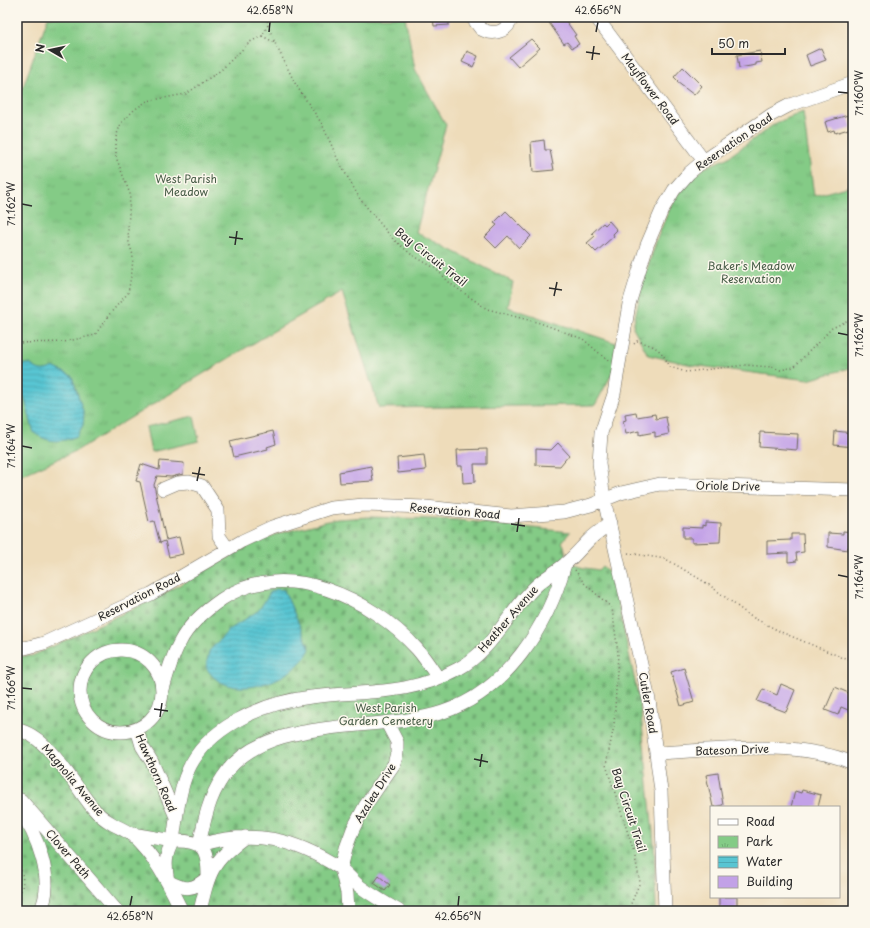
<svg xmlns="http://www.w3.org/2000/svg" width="870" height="928" viewBox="0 0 870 928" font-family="'Playpen Sans',sans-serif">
  <defs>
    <pattern id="cemetery-stones" width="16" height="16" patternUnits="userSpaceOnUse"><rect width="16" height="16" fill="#84cb86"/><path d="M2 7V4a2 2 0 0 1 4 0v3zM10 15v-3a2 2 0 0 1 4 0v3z" fill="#72ae74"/></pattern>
    <pattern id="park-tufts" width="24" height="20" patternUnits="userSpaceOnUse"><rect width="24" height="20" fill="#84cb86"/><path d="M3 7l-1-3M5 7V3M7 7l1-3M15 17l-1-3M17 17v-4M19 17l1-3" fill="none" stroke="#72ae74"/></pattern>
    <pattern id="water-rules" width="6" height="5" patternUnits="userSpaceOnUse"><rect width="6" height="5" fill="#59c5d2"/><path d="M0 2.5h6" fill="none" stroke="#4ea9b4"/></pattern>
  </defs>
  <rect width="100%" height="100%" fill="#fbf7ec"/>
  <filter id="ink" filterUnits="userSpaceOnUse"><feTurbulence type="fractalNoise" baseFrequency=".025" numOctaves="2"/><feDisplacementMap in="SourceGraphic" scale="8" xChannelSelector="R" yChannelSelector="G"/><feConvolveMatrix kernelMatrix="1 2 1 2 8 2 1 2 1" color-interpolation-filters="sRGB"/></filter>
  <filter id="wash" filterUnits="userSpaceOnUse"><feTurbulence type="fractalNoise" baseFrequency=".012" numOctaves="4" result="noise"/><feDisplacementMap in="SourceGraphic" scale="16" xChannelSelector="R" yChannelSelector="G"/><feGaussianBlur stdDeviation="0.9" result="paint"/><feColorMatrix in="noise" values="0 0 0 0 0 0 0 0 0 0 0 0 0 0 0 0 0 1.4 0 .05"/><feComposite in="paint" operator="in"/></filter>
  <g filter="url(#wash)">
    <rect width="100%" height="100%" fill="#eedcba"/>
    <path fill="#84cb86" stroke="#587b58" d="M194,416L199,441L151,452L146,427Z"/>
    <path fill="url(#cemetery-stones)" stroke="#587b58" d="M369,517L457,520L570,532L562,542C565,546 564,549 566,553C573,570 584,567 598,570L602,566L609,572L614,585L640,705L654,843L656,911H17V656H32L156,598L249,546L277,534L336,519Z"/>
    <path fill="url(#park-tufts)" stroke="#587b58" d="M48,17H405L415,69L446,125L416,232L513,282L508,307L616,343L613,372L595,405L379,408L342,292L272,332L76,451L17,477V104Z
      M803,112L814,196L853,185V367L808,380L692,365L648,355L633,327L642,285L657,239L671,205L683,186L704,168L727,158L776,123Z
      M17,612L22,639H17Z"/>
    <path fill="url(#water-rules)" stroke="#42787e" d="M24,364H30C38,371 44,372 53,367L72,376L84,414L83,425L77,436C60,443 49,443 34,433L17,371Z
      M278,589L284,590L310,649C295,682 226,706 206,667L209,651L229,630L259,610L271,591Z"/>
    <g id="blocks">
      <path fill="#c2a1e7" d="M433,17H449V25L434,26Z
        M545,17H563L576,35L574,36L579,44L572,48L567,42L564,44Z
        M531,39L540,48L518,67L509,57Z
        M821,48L826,60L810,66L806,55Z
        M467,51L478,56L473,67L462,62Z
        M760,51L762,62L756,63V65L739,68L737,55Z
        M683,67L702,86L694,95L677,82L678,81L674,77Z
        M848,115L852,128L835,133L834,130L828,132L825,122Z
        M544,140L545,150H550L554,170L533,172L531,142Z
        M506,211L531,236L519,248L508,236L496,248L485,237L497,225L494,223Z
        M609,221L617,230L613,234L614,236L596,252L587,243L595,236L592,233L603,223L605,225Z
        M636,412L637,417L655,414L656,419L666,417L669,434L655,437V432L639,435V431L626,434L623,421L626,420L625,414Z
        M273,431L276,444L267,447L268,449L234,457L230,441Z
        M835,431L853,433V447L834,445Z
        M760,432L798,434L797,450L759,447Z
        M558,443L569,455L560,466L536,465V449L551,450Z
        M487,449V464H474L475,482L463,483L462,466H458L457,450Z
        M424,455L426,470L398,473L397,458Z
        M160,461L184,463L183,474L171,477L157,476L154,485L166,540L179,537L183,554L169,557L165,541L160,543L154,521L149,522L140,482L136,481L141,464L159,470Z
        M371,466L373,481L340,483L339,472Z
        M705,522L721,523L720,542L692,543V538H683V527L702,528V525L705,526Z
        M843,531L853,532V547H848V550L828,547V533L843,534Z
        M791,534H803L804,552L796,553L797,561L788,562V553L767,554V541L791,540Z
        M684,668L694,702L681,706L671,672Z
        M781,684L795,690L786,712L757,701L763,689L777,695Z
        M835,687L853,695V712L841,707L838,715L825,710Z
        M718,773L723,805L713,807L706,775Z
        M802,790L821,795L818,807H791L795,791L801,793Z
        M379,876L390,885L385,891L374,883Z
        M719,897H737V911H724V908H719Z"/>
    </g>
  </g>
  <g filter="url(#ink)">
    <use href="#blocks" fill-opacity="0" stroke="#6f695d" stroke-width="1"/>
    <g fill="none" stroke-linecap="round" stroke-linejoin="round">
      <g stroke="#6f695d" stroke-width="14">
        <path id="minor" d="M472,17L481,29C494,36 508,32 512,17
          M596,17L704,161
          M163,489L177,483L189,482L202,486L218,510L219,536L228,549
          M17,646L25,648L44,643L151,594L242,541L272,527L331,508L364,505L426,507L511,516L564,512L591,505L621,493L660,484L853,490
          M80 691a41 41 0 1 1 82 0a41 41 0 1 1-82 0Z
          M162,693C167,675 171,658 180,642C189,624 206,610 222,599C286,557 371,598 417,649C425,658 432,669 438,678
          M137,729L142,746L152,762L176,817
          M17,730C47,734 74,785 92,807C97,813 104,819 111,823C117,827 126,830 132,835C155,855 169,885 182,911
          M657,753C718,750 796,739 853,763
          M17,799L21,800L117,911
          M17,808C37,832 56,882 40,911
          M132,834L173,841C176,820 178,798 185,778C202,728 262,703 311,697C366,690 406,697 458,669C493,650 508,612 536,586C545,577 556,572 565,564C574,557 581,548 589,540C595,534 603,529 610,523
          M173,841C203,840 208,848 208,877C194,890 185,891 168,881C165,866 165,854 173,841Z
          M200,911C209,872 212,861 245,837
          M348,911L347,893L341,869L346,848L353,829L365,806L394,764L397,753V742L387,723
          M399,911C385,903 371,895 358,885C352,880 347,873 340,868C293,838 253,829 199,845C204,821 209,797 223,777C264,713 378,734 443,712C507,691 548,626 565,564
          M665,911L661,791L649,700L604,499L599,463L601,433L614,394L629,304L647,245L662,210L674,190L689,173L702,162L771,115L790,105L853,83"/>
      </g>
      <path stroke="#6f695d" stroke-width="1.5" stroke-dasharray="1 3" stroke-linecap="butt" d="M267,17L268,25L275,43L296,85L322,124L339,162L360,199L393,239L412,255L435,268L451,284L487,309L540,323L583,339L607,360L608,359
        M262,36L274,42
        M17,343L64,342L95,335L108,316L128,293L132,271L133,255L129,243L128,231L130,194L116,157V137L121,123L134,110L147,101L186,94L221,70L250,42L262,36L268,25
        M634,344L637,341C656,346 661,349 670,367L686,372L745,365L772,367L780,370L789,368L794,367L832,328L843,323L853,317
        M628,553L666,559L708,584L750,616L781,632L853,662
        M575,570L584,583L612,608L618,653L614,726L606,765L634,852L640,882L628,911
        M17,859C22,871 27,886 17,896
        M17,900L24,911"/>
      <use href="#minor" stroke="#fff" stroke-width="13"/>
    </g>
  </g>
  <path fill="none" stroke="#2b2b2b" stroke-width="1.5" d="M269,32L270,22M596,32L598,22M586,52L600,54M592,60L594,46M838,92L848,93M22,204L32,206M229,237L243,239M235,245L237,231M549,288L562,290M554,296L557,282M838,333L848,335M22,446L32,448M192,473L205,475M197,481L200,467M511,524L525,526M517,532L519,518M838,575L848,577M22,688L32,689M154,709L168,711M160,717L162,703M474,759L488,762M480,767L482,754M130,906L132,896M458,906L459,896"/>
  <g text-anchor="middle" stroke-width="3" stroke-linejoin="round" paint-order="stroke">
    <g font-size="11" fill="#2b2b2b" stroke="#fbf7ec">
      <text transform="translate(650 89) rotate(53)" y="4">Mayflower Road</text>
      <text transform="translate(734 142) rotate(-35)" y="4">Reservation Road</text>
      <text transform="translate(431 257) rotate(38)" y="4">Bay Circuit Trail</text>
      <text transform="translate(728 486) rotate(1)" y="4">Oriole Drive</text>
      <text transform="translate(455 511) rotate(5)" y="4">Reservation Road</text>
      <text transform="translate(139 597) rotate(-27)" y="4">Reservation Road</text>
      <text transform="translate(508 619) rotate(-49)" y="4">Heather Avenue</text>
      <text transform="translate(648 703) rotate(80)" y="4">Cutler Road</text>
      <text transform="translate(732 750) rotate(-2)" y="4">Bateson Drive</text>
      <text transform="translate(156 773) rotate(66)" y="4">Hawthorn Road</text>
      <text transform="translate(73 780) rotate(50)" y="4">Magnolia Avenue</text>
      <text transform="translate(375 793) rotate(-58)" y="4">Azalea Drive</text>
      <text transform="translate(629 810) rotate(72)" y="4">Bay Circuit Trail</text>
      <text transform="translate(68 854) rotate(49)" y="4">Clover Path</text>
    </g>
    <g font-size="11" fill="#465b46" stroke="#fbf7ec">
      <text x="186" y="183">West Parish<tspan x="186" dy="13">Meadow</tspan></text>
      <text x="751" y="270">Baker's Meadow<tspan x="751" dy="13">Reservation</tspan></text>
      <text x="386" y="712">West Parish<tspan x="386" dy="13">Garden Cemetery</tspan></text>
    </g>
  </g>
  <rect width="870" height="928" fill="none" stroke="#fbf7ec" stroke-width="44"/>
  <rect x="710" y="806" width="130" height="92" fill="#fbf7ec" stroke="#a8a59f"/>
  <rect x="718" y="819" width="20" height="6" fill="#ffffff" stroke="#a8a59f"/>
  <text x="746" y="826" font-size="12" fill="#2b2b2b">Road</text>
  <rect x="718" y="836" width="20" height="12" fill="url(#park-tufts)" stroke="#a8a59f"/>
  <text x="746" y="846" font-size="12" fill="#2b2b2b">Park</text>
  <rect x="718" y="856" width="20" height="12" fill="url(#water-rules)" stroke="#a8a59f"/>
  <text x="746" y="866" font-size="12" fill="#2b2b2b">Water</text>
  <rect x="718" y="876" width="20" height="12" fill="#c2a1e7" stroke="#a8a59f"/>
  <text x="746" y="886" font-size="12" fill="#2b2b2b">Building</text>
  <g transform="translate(50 50) rotate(279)" stroke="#fbf7ec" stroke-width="3" paint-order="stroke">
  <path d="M0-3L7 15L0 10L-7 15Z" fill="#2b2b2b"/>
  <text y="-6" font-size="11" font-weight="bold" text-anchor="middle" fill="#2b2b2b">N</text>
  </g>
  <path d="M712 48v6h73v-6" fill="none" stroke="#2b2b2b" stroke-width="2"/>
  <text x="718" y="48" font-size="12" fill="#2b2b2b" stroke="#fbf7ec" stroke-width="3" paint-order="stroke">50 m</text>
  <rect x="22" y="22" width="826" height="884" fill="none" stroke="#2b2b2b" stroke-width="1.5"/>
  <g font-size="10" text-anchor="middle" fill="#2b2b2b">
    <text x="270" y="14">42.658°N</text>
    <text x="598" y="14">42.656°N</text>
    <text transform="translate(859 93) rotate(-90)" y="4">71.160°W</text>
    <text transform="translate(11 204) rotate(-90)" y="4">71.162°W</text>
    <text transform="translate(859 335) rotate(-90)" y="4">71.162°W</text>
    <text transform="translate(11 446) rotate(-90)" y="4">71.164°W</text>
    <text transform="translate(859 577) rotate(-90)" y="4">71.164°W</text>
    <text transform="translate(11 688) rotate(-90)" y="4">71.166°W</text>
    <text x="130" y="920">42.658°N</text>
    <text x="458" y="920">42.656°N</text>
  </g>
</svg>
